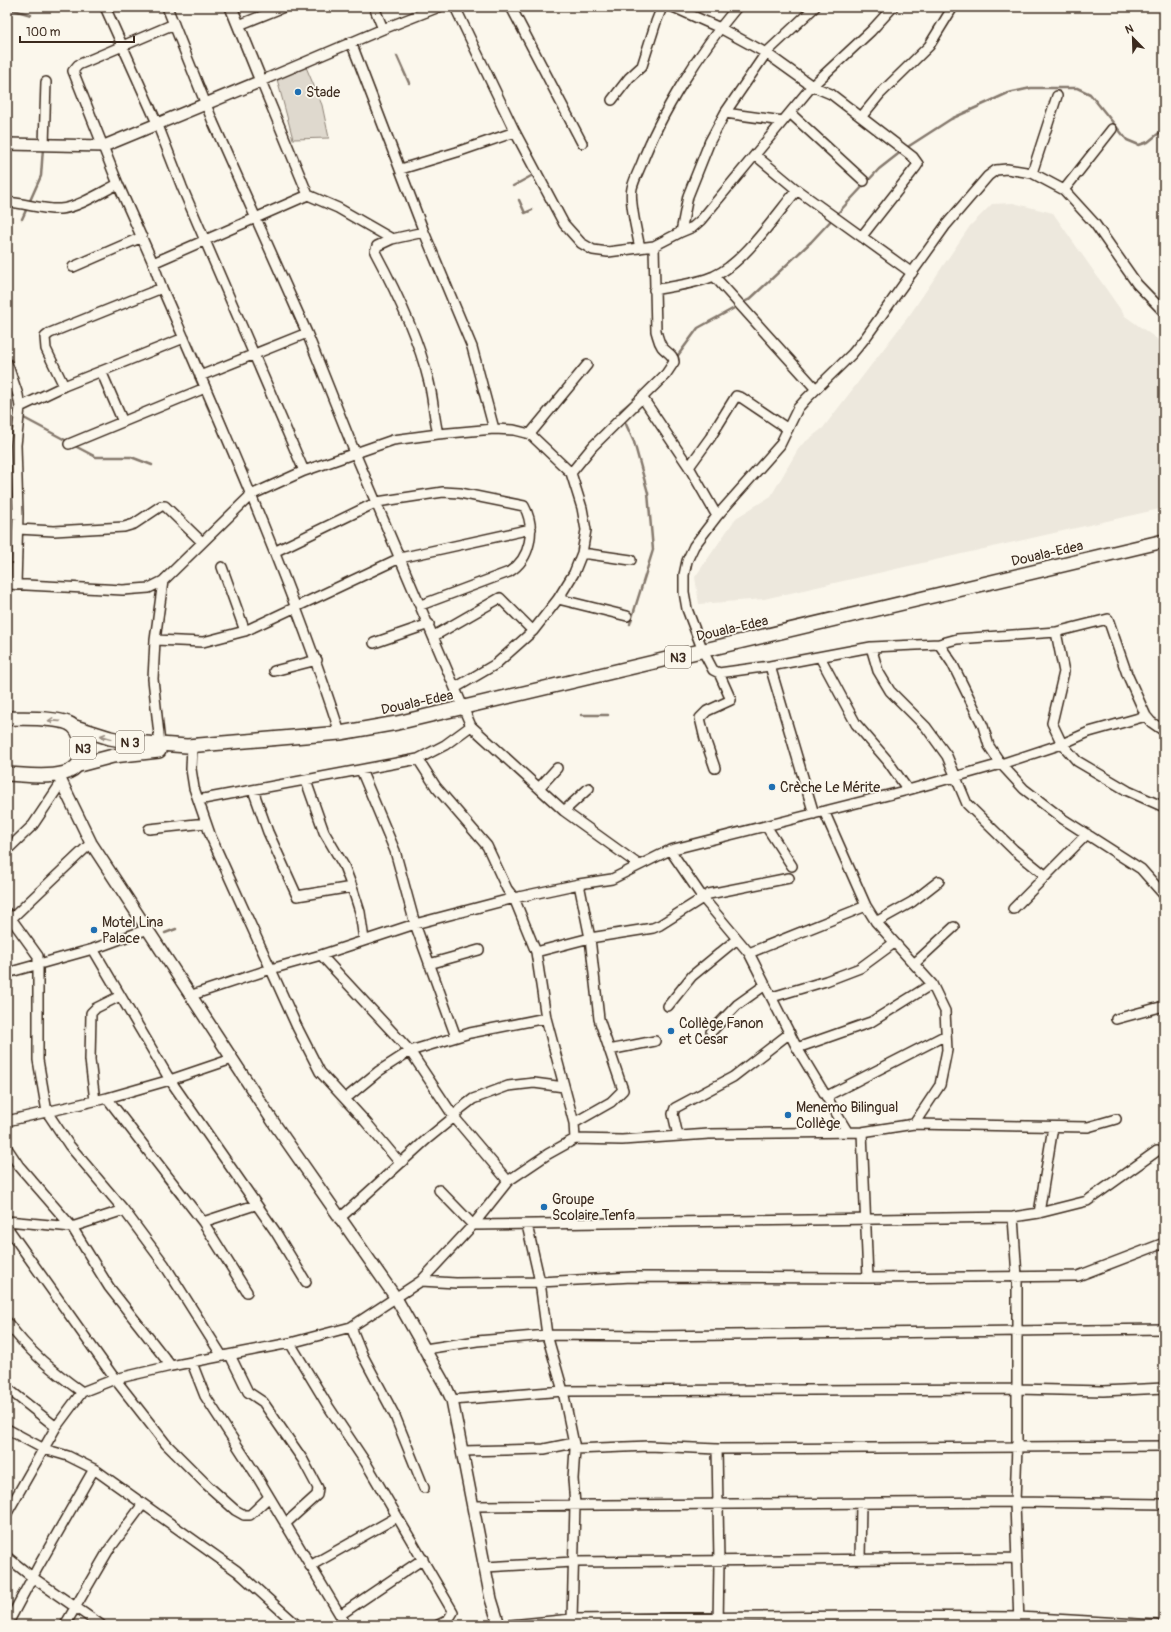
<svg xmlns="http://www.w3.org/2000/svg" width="1171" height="1632" viewBox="0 0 1171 1632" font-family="Pangolin,sans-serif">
  <rect width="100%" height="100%" fill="#fbf7ec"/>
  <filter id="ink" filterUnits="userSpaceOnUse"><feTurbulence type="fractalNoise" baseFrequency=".025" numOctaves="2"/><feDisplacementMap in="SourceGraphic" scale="8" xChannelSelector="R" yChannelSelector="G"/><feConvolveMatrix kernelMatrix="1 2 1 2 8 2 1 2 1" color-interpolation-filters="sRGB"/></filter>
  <g filter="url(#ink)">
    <path fill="#ede8dd" d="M1013,203L1053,213L1125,316L1164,344V508L764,599L699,604L695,577L736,518L771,496L800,446L823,428L911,313L970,226L992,204Z"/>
    <path fill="#dfd9ce" stroke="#8d8276" d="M306,67L322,105L329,138L293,139L277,79Z"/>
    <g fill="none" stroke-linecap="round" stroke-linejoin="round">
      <path stroke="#85796d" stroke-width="2.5" d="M7,8L31,15
        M397,56L409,83
        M906,148L951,119L1008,93L1031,88H1077L1090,94L1127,140L1139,145L1148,142L1164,129
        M513,186L533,175
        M519,200L525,213L532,210
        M29,203L41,176L43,148
        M22,219L27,208
        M742,303L750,299L811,242L879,169L902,151
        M191,341L204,372
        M676,358L698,328L738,306
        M195,377L198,384
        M206,377L228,429
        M206,403L210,412
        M7,409L18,415
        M22,417L69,442
        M73,445L96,457H131L152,465
        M243,465L248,471
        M12,505V474
        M630,624L653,550L648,493L634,442L620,411L631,402
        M581,715H608
        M165,933L176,929
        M164,1180L178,1198
        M397,1311L400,1316
        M648,1566H662"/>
      <g stroke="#3b2a1e" stroke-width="12">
        <path id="minor" d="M105,7L157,123L182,187L304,471
          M167,7L213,122L307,333L355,453L471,726L564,811L639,865
          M374,7L383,29
          M455,7L515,132L564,224L581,243L593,250L608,252L654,246L681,232L688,196L710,141L725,113L766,53L815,7
          M511,7L582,143
          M673,7L720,28L766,53L812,86L831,94L913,157L918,164L916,167L862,236
          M174,24L78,65L73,71L118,184L153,263L162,288C226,435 291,581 340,733
          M239,25L284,7
          M351,42L424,232L472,347L494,429
          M612,100L629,78L642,66L656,22L662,7
          M725,113L783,121
          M790,113L864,181
          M862,116L880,94L929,46L953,7
          M44,145L46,82
          M755,155L797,190L912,273
          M401,169L457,152L515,132
          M1032,173L1057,96
          M1064,190L1112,129
          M7,202C25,203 43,210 60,209C77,208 102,192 118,184
          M424,232L392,239L338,208L308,195L261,81L383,29L439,7
          M681,232L693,227L701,220L812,86L871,31L893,7
          M392,239L377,246L375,252C397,293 418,337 429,382C433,399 434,417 438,434
          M640,248C637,233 629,201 632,188C634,180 638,172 641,165C661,112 701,50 737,7
          M153,263L308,195
          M73,267L142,237
          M714,276L815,388
          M654,290C673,286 696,284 714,276C743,264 776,215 797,190
          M7,363L18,395L20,407L16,445L18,514L7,513
          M101,371L123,422
          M200,376L307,333
          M64,386L46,349L45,337L50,333L162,288
          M642,397L689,467L717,516
          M20,407L64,386L184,338
          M530,434L587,365
          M69,444L205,388
          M689,467L710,438L736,396L742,398L788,429
          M571,473L593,446L666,374L674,362C674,355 666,352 662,347C658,341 658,337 656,331L654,246
          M18,529L54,531L124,527L134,524L161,506H165L202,542
          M276,551L377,502L443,492L460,493L524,506C536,528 531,559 509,572L421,605
          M582,553L631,560
          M222,567L245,631
          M7,584L123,590L149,588L163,581
          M16,585L18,514
          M558,599L627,616
          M1056,632L1108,619L1127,674L1146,716L1151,722L1164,731
          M434,636L500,598L533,631
          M155,640L203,642L245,631L400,558L531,529
          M374,643L429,624
          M939,644L952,663L983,726L989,746L1001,764L1024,789L1063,819L1141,869L1164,895
          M871,647L878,671L890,691L926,727L947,756L967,804L1014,850L1046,876
          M820,657L856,724L887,760L908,790
          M770,666L871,647L939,644L957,639L1056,632L1064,672L1052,723L1062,744L1077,761L1128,791L1164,807
          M274,671L317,660
          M160,744L153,679L155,640L163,581L251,495L304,471L393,440L438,434L494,429L514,430L530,434L571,473L582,508L586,530L582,553L574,573L558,599L533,631L496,664L455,688
          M192,746L191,769L194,788L211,837L297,1027L320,1072L365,1121L400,1163
          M715,768L705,739L700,718L707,711L731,700L719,673
          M361,770L395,851L415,924L456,1037
          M306,781L324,832L344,866L352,887L360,912L364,940
          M539,788L557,768
          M253,790L268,832L297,896L352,887
          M198,800L418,759L445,745L471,726
          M564,811L589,788
          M824,811L866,906L876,922L932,984L945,1011L947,1050L940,1085L914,1124
          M814,814L770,666L719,673L713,670L703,651L687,609L684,592V575L687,561L694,546L717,516L780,445L798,408L807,398L852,354L866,337L946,225L988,176L996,170L1007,169L1032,173L1064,190L1095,224L1137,284L1164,312
          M766,826L792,866
          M149,829L206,823
          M7,850L33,825L61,783
          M670,850L703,898L749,953L797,1048L847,1131
          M1013,909L1087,834
          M7,913L38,956V1060L47,1112L69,1145L124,1210L164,1264L222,1356
          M12,918L91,843
          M876,922L912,902L939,881
          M93,949L170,1080L275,1231L306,1282
          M536,952L590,938L653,928L660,925L709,894L789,878
          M749,953L866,906
          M321,955L410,1051L454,1117L508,1181
          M429,964L479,950
          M914,964L954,927
          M7,973L93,949L148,929
          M192,995L271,969L321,955L415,924L514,898L579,884L612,879L670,850L908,790L1001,764L1062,744L1089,732L1146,716
          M772,997L826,981L860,968L894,943
          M668,1006L692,976L737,939
          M1116,1019L1164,1006
          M711,1032L737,1005L765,985
          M797,1048L871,1022L932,984
          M609,1050L655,1041
          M827,1096L946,1035
          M107,1098L203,1222L247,1292
          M345,1099L379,1071L410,1051L470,1033L546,1018
          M95,1101L90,1060L91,1013L96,1008L120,996
          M7,1121L107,1098L170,1080L232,1059
          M574,1123L611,1102L623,1090L599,1019L590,938L579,884
          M862,1132L868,1278
          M678,1136L673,1114L675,1108L733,1077L790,1033
          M575,1139L622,1140L709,1134L862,1132L914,1124L1088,1127L1116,1119
          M7,1148L19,1166L72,1227L109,1287L171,1366
          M439,1190L473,1225L1013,1217L1039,1213L1087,1201L1157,1151
          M1039,1213L1053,1127
          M1013,1217L1017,1277V1446L1015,1502L1019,1625
          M339,1219L427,1139L454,1117L460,1109L473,1099L508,1086L534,1083L564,1087
          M7,1221L72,1227L124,1210
          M203,1222L255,1205
          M527,1225L540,1282L547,1335L563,1391L575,1449L573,1479L575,1505L572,1619
          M7,1227L115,1379L166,1444L207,1485L235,1510L244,1515H250L269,1497
          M421,1281L456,1283L540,1282L632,1277L868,1278L1078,1276L1164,1243
          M7,1322C28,1351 54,1372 82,1392
          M351,1327L362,1354L395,1416L424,1488
          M290,1343L328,1406L366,1463L453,1612L448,1620L438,1625
          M425,1349L477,1341L547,1335L652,1336L1164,1329
          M230,1355L248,1392L263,1402L303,1460L318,1488L317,1495L285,1524
          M192,1363L205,1396L255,1473L346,1625
          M7,1388L56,1427
          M452,1400L563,1391L1017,1389L1103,1391L1164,1388
          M7,1429L44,1449L68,1456L94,1469L237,1571L297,1625
          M575,1449L649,1446L717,1449L1164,1446
          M717,1449L719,1562L718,1625
          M463,1451L544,1449L574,1443
          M473,1506L1015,1502L1164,1504
          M7,1513L56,1427L82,1392L115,1379L171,1366L290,1343L351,1327L421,1281L473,1225L508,1181L548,1154L575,1139L574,1123L546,1018L536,952L514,898L507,889L487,846L436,787L418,759
          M7,1557L32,1577L101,1625
          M860,1559L861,1504
          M310,1566L397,1517
          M486,1567L573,1562L1015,1558
          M340,1615L423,1559
          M7,1625L38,1567L94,1469
          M65,1625L108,1551L143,1504
          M511,1625L572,1619L866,1616L1019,1617L1156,1625"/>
      </g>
      <g stroke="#3b2a1e" stroke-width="14">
        <path id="major" d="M7,144L104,146L261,81L231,7
          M58,775L91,843L276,1126L396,1298L446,1387L452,1400L491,1599L499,1625"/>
      </g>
      <g stroke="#3b2a1e" stroke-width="16">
        <path id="highway" d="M7,718C26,719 50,717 68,723C76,726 80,735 81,742C90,786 33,775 7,774
          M75,727L110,738L132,742L187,746L340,733L397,723L1164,541
          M79,765L113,756L159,751"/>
      </g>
      <use href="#minor" stroke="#fbf7ec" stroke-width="9"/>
      <use href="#major" stroke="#fbf7ec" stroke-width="11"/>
      <use href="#highway" stroke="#fbf7ec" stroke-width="13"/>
    </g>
    <defs><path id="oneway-shaft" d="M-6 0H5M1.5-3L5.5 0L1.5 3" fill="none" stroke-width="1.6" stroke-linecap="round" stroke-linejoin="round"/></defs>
    <g stroke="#9b9085">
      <use href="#oneway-shaft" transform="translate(54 721) rotate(-176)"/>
      <use href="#oneway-shaft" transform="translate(106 737) rotate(-164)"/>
    </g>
  </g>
  <g fill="#1f6fb2" stroke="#fbf7ec" stroke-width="1.5">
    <circle cx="298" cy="92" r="4"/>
    <circle cx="772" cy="787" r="4"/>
    <circle cx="94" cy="930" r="4"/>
    <circle cx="671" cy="1031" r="4"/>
    <circle cx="788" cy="1115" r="4"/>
    <circle cx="544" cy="1207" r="4"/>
  </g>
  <g text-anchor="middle" stroke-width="3.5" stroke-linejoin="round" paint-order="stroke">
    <g fill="#fbf7ec" stroke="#75685c" stroke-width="1">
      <rect x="665" y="646" width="26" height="22" rx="3"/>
      <rect x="116" y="731" width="28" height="22" rx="3"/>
      <rect x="70" y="737" width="26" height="22" rx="3"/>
    </g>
    <g font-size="13" font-weight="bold" fill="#3b2a1e">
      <text x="678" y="662">N3</text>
      <text x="130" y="747">N 3</text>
      <text x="83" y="753">N3</text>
    </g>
    <g font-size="14" fill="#3b2a1e" stroke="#fbf7ec" text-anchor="start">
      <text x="306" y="97">Stade</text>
      <text x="780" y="792">Crèche Le Mérite</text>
      <text x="102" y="927">Motel Lina<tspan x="102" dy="16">Palace</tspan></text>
      <text x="679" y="1028">Collège Fanon<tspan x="679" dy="16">et Cesar</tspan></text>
      <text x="796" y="1112">Menemo Bilingual<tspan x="796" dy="16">Collège</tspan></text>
      <text x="552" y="1204">Groupe<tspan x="552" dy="16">Scolaire Tenfa</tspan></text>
    </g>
    <g font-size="14" fill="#3b2a1e" stroke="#fbf7ec">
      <text transform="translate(1047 553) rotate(-13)" y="5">Douala-Edea</text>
      <text transform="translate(732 628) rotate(-13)" y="5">Douala-Edea</text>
      <text transform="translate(417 702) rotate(-12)" y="5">Douala-Edea</text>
    </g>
  </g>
  <rect width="1171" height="1632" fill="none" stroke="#fbf7ec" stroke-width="24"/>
  <rect x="12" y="12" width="1147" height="1608" fill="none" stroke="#3b2a1e" stroke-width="1.5" filter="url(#ink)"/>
  <g transform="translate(1133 38) rotate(337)" stroke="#fbf7ec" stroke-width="3" paint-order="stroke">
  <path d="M0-3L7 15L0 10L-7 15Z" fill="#3b2a1e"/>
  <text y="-6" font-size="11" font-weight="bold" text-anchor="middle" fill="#3b2a1e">N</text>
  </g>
  <path d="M20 36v6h114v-6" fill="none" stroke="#3b2a1e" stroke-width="2"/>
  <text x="26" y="36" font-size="12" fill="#3b2a1e" stroke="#fbf7ec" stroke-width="3" paint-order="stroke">100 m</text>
</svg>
